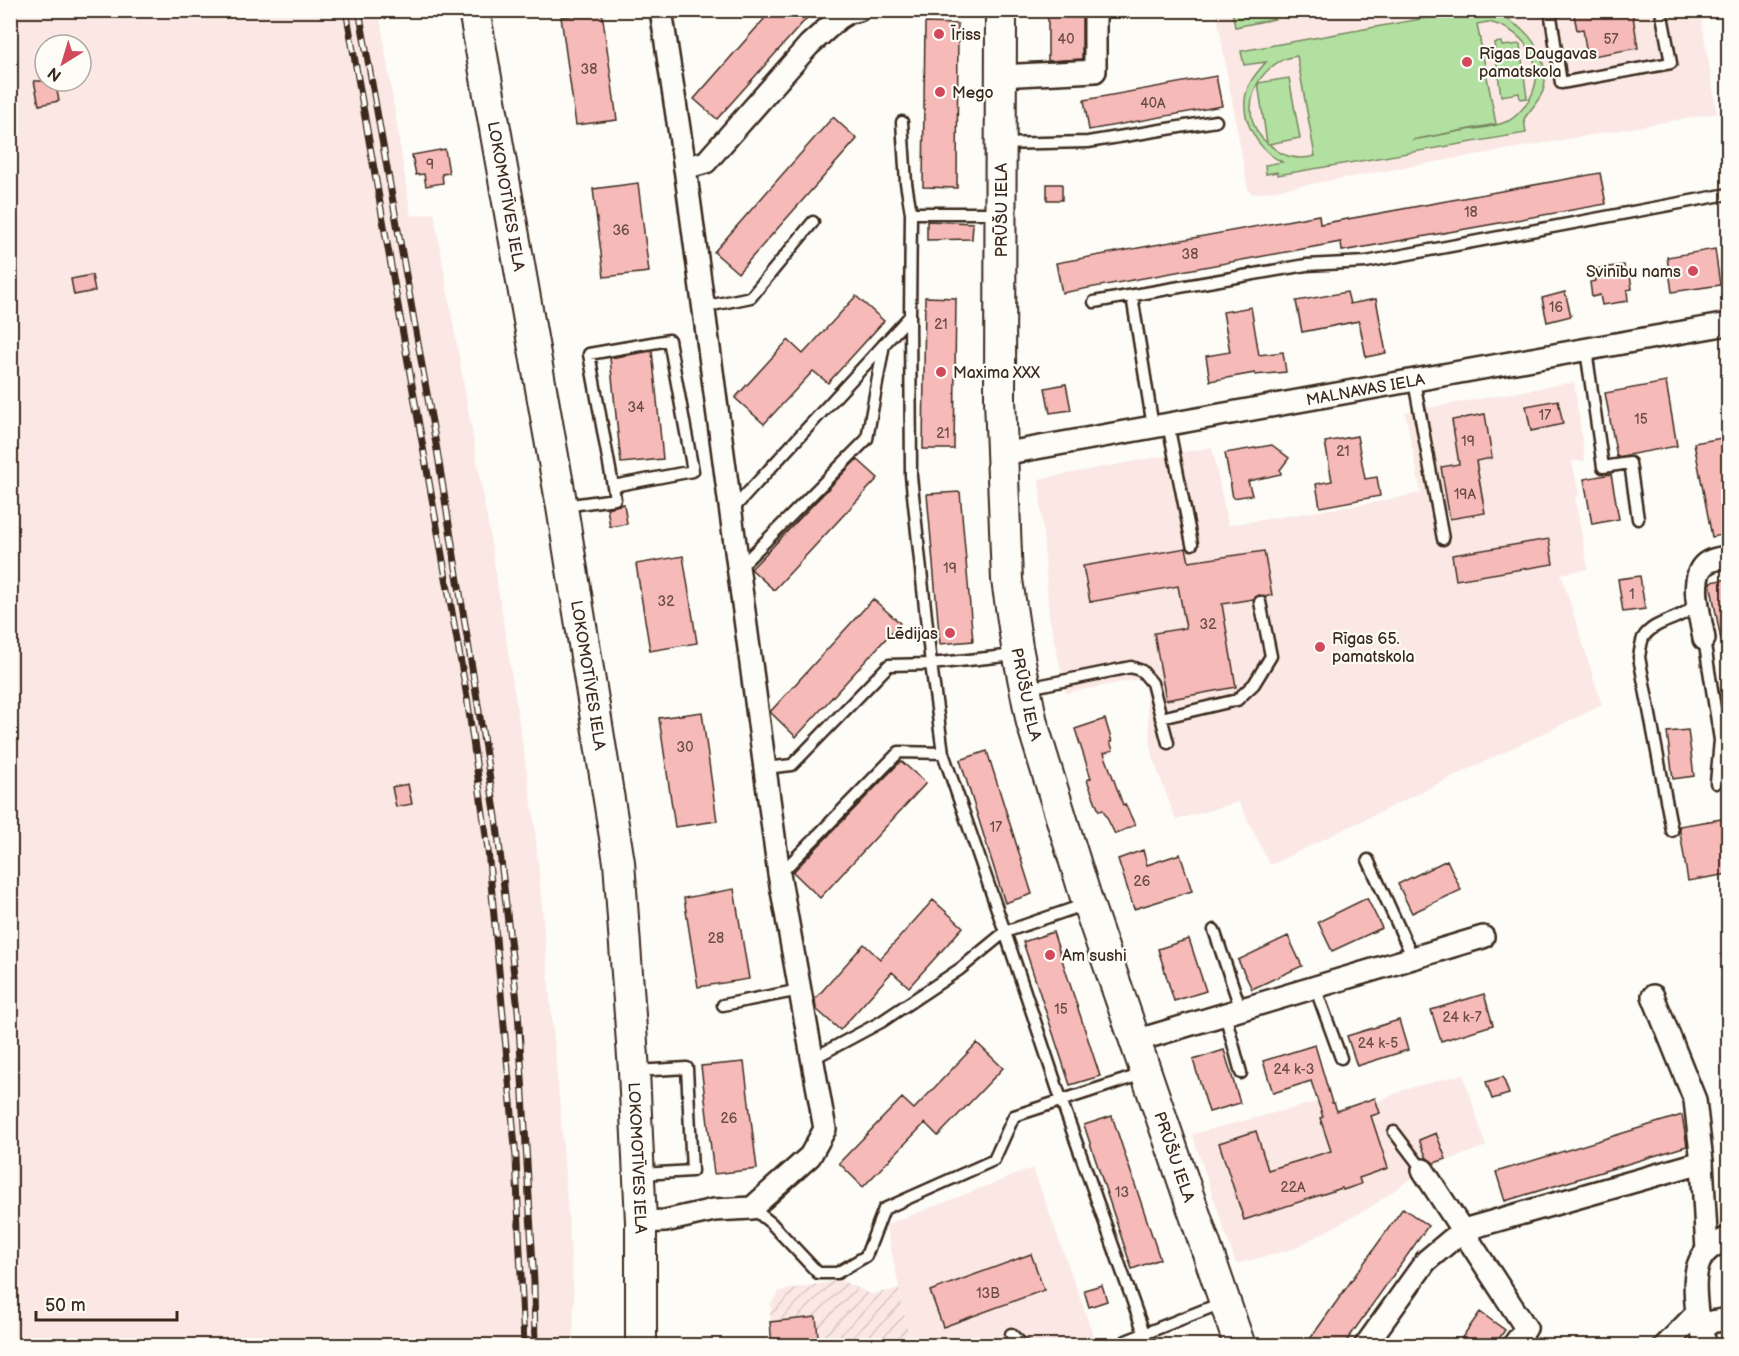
<svg xmlns="http://www.w3.org/2000/svg" width="1739" height="1356" viewBox="0 0 1739 1356" font-family="'Balsamiq Sans',sans-serif">
  <defs>
    <pattern id="industrial-furrows" width="10" height="10" patternUnits="userSpaceOnUse" patternTransform="scale(1.5)"><rect width="10" height="10" fill="#fbe8e4"/><path d="M-1 1l2-2M0 10L10 0M9 11l2-2" fill="none" stroke="#d8c7c3"/></pattern>
  </defs>
  <rect width="100%" height="100%" fill="#fdfcf7"/>
  <filter id="ink" filterUnits="userSpaceOnUse"><feTurbulence type="fractalNoise" baseFrequency=".0167" numOctaves="2"/><feDisplacementMap in="SourceGraphic" scale="12" xChannelSelector="R" yChannelSelector="G"/><feConvolveMatrix kernelMatrix="1 2 1 2 8 2 1 2 1" color-interpolation-filters="sRGB"/></filter>
  <g filter="url(#ink)">
    <path fill="#fbe8e4" fill-rule="evenodd" d="M10,11H379L411,216L434,213L488,524L534,818L561,1119L574,1299L573,1345H11ZM45,45H81V81H45Z
      M1216,11H1700L1717,113L1253,194L1248,190Z
      M1574,382L1585,461H1572L1579,495L1575,498L1588,569L1561,574L1602,705L1270,865L1239,802L1176,820L1152,756L1145,686L1139,679L1066,693L1049,616L1039,479L1212,447L1228,525L1371,503L1421,493L1405,412Z
      M1463,1074L1486,1146L1423,1170L1369,1208L1293,1249L1236,1264L1192,1134L1317,1102L1320,1107L1334,1103L1337,1111L1375,1098L1377,1102L1406,1089Z
      M1033,1168L1097,1345H911L886,1225Z"/>
    <path fill="url(#industrial-furrows)" d="M840,1280L871,1294L899,1289L911,1345H772L770,1322L771,1303L780,1291Z"/>
    <path fill="#b1e0a0" stroke="#76855f" stroke-width="1.5" fill-rule="evenodd" d="M1471,10L1539,11L1540,14L1507,19C1512,23 1518,26 1523,30C1538,43 1550,71 1543,91C1539,101 1530,110 1524,119L1526,133L1278,175L1277,172L1266,174L1265,165L1282,162C1256,149 1236,114 1249,85C1253,76 1260,69 1266,62L1244,65L1241,51ZM1488,22C1527,29 1552,71 1525,106C1520,111 1515,118 1508,121C1495,127 1481,128 1467,130C1449,133 1431,137 1412,140L1496,124L1477,24ZM1297,56L1315,156C1297,161 1282,157 1269,144L1300,138L1289,78L1258,83L1267,143C1234,115 1256,61 1297,56Z
      M1232,11H1273L1275,19L1235,27Z
      M1501,42L1502,46L1520,44L1527,98L1520,99L1519,93L1501,96L1494,43Z"/>
    <path fill="#f6bab8" stroke="#3b2a1e" stroke-width="1.5" d="M772,10H814L717,119L694,99Z
      M1048,10H1082V59L1048,61Z
      M1573,10H1632L1638,48L1587,57L1583,29L1577,30Z
      M602,12L617,120L576,125L561,17Z
      M925,23L958,24L957,188L923,187Z
      M1216,76L1222,106L1089,130L1084,100Z
      M34,81H55L59,101L39,105Z
      M833,117L857,139L738,273L714,252Z
      M445,149L449,173L442,174L443,183L426,186L424,174L416,175L412,155Z
      M1600,173L1606,204L1342,251L1341,242L1062,293L1056,263L1319,215L1320,224Z
      M638,183L649,272L604,277L593,189Z
      M1047,184H1062V200H1047Z
      M927,221L973,223L972,239L927,240Z
      M1715,249L1720,285L1672,292L1667,257Z
      M1624,265L1625,276L1630,275L1632,289L1627,290L1628,301L1602,305L1600,295L1592,297L1590,282L1596,281L1594,269Z
      M92,275L95,291L74,295L71,279Z
      M1347,292L1350,304L1376,299L1386,353L1366,357L1359,321L1302,332L1296,301Z
      M1565,292L1571,316L1547,322L1542,298Z
      M856,296L884,321L828,383L813,371L764,424L735,398L788,340L803,354Z
      M925,297L956,298L954,449H923Z
      M1251,307L1259,355L1283,352L1286,372L1255,375V373L1210,381L1206,356L1230,352L1223,312Z
      M652,351L663,459L621,463L610,358Z
      M1666,382L1677,446L1617,457L1605,393Z
      M1066,384L1071,410L1050,413L1045,388Z
      M1558,400L1563,424L1531,431L1526,406Z
      M1485,414L1492,458L1476,461L1485,513L1450,519L1441,467L1459,464L1452,420Z
      M1357,436L1365,479L1377,477L1380,496L1320,507L1316,484L1332,481L1325,442Z
      M1728,437V534L1712,537L1694,443Z
      M1272,445L1289,458L1280,470L1281,474L1248,481L1252,495L1233,498L1225,453Z
      M857,459L878,478L774,590L751,569Z
      M1611,474L1619,519L1592,524L1584,479Z
      M960,492L973,641L940,644L927,494Z
      M624,504L627,524L610,527L607,508Z
      M1549,539L1553,564L1456,580L1452,555Z
      M1186,548L1189,562L1264,551L1272,595L1265,597L1259,595L1253,599L1222,604L1236,687L1166,700L1154,633L1186,628L1178,586L1090,602L1083,566Z
      M683,556L697,643L650,651L636,564Z
      M1640,576L1645,609L1623,612L1618,579Z
      M1728,579V639L1721,640L1710,582Z
      M873,599L900,623L796,737L770,712Z
      M702,712L717,821L675,827L659,718Z
      M1105,719L1112,742H1110L1113,750L1104,753L1123,805L1125,804L1135,825L1115,834L1103,810L1099,811L1087,780L1091,778L1075,729Z
      M1688,730L1694,776L1673,779L1667,732Z
      M987,751L1032,894L1005,903L960,760Z
      M901,761L926,783L820,898L793,872Z
      M408,784L412,804L396,807L392,787Z
      M1728,818V874L1688,881L1679,826Z
      M1143,850L1147,865L1180,854L1192,891L1134,909L1118,859Z
      M1447,860L1461,890L1412,913L1398,884Z
      M734,889L749,979L698,987L684,898Z
      M1367,898L1382,928L1332,951L1318,922Z
      M933,900L963,927L909,987L892,972L840,1030L816,1009L815,999L864,944L880,959Z
      M1053,932L1100,1076L1070,1085L1023,942Z
      M1288,936L1302,966L1252,989L1238,960Z
      M1189,939L1206,991L1174,1001L1158,949Z
      M1484,994L1493,1025L1441,1041L1431,1010Z
      M1399,1020L1408,1050L1357,1066L1347,1036Z
      M977,1043L1003,1068L938,1136L925,1123L863,1187L839,1163L902,1098L914,1109Z
      M1315,1045L1332,1103H1334L1337,1111L1375,1098L1380,1113L1371,1116L1388,1168L1359,1178L1361,1184L1343,1190L1342,1188L1244,1220L1219,1143L1256,1131L1268,1170L1331,1151L1320,1118L1323,1117L1311,1081L1273,1093L1263,1061Z
      M1224,1050L1240,1103L1209,1112L1193,1060Z
      M744,1062L757,1169L714,1174L701,1066Z
      M1503,1077L1509,1094L1492,1099L1486,1082Z
      M1682,1115L1687,1146L1505,1201L1496,1172Z
      M1112,1116L1160,1259L1132,1269L1084,1125Z
      M1436,1133L1446,1159L1434,1163L1427,1158L1419,1140Z
      M1403,1208L1428,1226L1343,1346H1305Z
      M1031,1254L1044,1290L943,1327L930,1291Z
      M1102,1285L1107,1301L1089,1307L1084,1290Z
      M1480,1312L1505,1330L1494,1346H1456Z
      M816,1317L819,1346H772L770,1322Z"/>
    <g fill="none" stroke-linecap="round" stroke-linejoin="round">
      <g stroke="#3b2a1e" stroke-width="15">
        <path id="lane" d="M1550,10L1561,83L1671,63L1661,10
          M1001,144L1088,142L1216,121
          M911,213H998
          M1132,296L1153,427
          M1094,302L1306,265L1366,262L1728,194
          M703,307L751,297L813,222
          M1586,350L1603,467L1630,463L1638,519
          M1414,381L1443,539
          M1168,424L1192,544
          M564,506L615,499L613,486L589,354L669,340L693,471L613,486
          M732,510L910,316L911,213L906,183L902,122
          M739,568L867,439L884,344
          M1704,639L1720,740L1716,783
          M1028,688L1131,667L1142,671L1152,683L1168,743
          M1161,718L1237,700L1254,684L1271,656L1260,602
          M765,768L792,765L889,665L931,664L1015,655
          M1672,831L1639,657C1640,652 1641,643 1643,638C1655,618 1685,622 1697,600
          M1368,860L1413,958
          M780,874L899,752L943,753
          M1086,904L1005,932L1062,1102L1144,1333
          M1214,930L1241,1010
          M1315,987L1341,1058
          M723,1005L800,990
          M1225,1014L1241,1073
          M812,1059L881,1022L960,969L1005,932L943,753L931,664L911,476L910,316
          M636,1071L687,1068L692,1171L642,1174
          M1394,1132L1423,1170
          M752,1208L771,1223L818,1273H837L866,1256L884,1209L994,1160L1014,1116L1143,1074
          M1011,1334L1024,1346
          M1128,1346L1126,1341L1224,1302"/>
      </g>
      <g stroke="#3b2a1e" stroke-width="26">
        <g id="street">
          <path d="M1001,76L1095,71V10"/>
          <path d="M685,168L706,162L809,45L839,18L849,12L859,10"/>
          <path id="s1" d="M1002,454L1728,324"/>
          <path d="M1704,639C1701,619 1688,578 1705,564C1711,559 1721,558 1728,557"/>
          <path d="M1653,996L1695,1100L1702,1162L1707,1251"/>
          <path d="M1135,1041L1483,937"/>
          <path d="M1423,1170L1526,1328L1513,1346"/>
          <path d="M641,1222L665,1221L714,1210L752,1208L810,1156L825,1129L779,874L685,168L661,10"/>
          <path d="M1697,1313L1706,1346"/>
          <path d="M1700,1324L1728,1319"/>
          <path d="M1365,1346L1426,1261L1463,1230L1702,1162"/>
          <path d="M1665,1346L1697,1313C1695,1293 1691,1265 1708,1250C1714,1245 1722,1241 1728,1238"/>
        </g>
      </g>
      <g stroke="#3b2a1e" stroke-width="34">
        <g id="secondary">
          <path id="s2" d="M474,10L562,507L619,862L634,1071L641,1222V1346"/>
          <path id="s3" d="M1001,10L1000,399L1007,580L1017,647L1032,723L1088,904L1240,1346"/>
        </g>
      </g>
      <use href="#lane" stroke="#fdfcf7" stroke-width="10"/>
      <use href="#street" stroke="#fdfcf7" stroke-width="21"/>
      <use href="#secondary" stroke="#fdfcf7" stroke-width="30"/>
      <g stroke="#3b2a1e" stroke-width="7">
        <path id="rail" d="M346,10L467,697L488,850L516,1158L524,1346
          M359,10L437,450L496,817L518,1010L534,1282L535,1346"/>
      </g>
      <use href="#rail" stroke="#fdfcf7" stroke-width="4.5" stroke-dasharray="14" stroke-linecap="butt"/>
    </g>
  </g>
  <g fill="#d1495b" stroke="#fdfcf7" stroke-width="2">
    <circle cx="939" cy="34" r="6"/>
    <circle cx="1467" cy="62" r="6"/>
    <circle cx="940" cy="92" r="6"/>
    <circle cx="1693" cy="271" r="6"/>
    <circle cx="941" cy="372" r="6"/>
    <circle cx="950" cy="633" r="6"/>
    <circle cx="1320" cy="647" r="6"/>
    <circle cx="1050" cy="955" r="6"/>
  </g>
  <g text-anchor="middle" stroke-width="4.5" stroke-linejoin="round" paint-order="stroke">
    <g font-size="14" fill="#6a4e44">
      <text x="1066" y="44">40</text>
      <text x="1611" y="44">57</text>
      <text x="589" y="74">38</text>
      <text x="1153" y="108">40A</text>
      <text x="430" y="169">9</text>
      <text x="1471" y="217">18</text>
      <text x="621" y="235">36</text>
      <text x="1190" y="259">38</text>
      <text x="1556" y="312">16</text>
      <text x="941" y="329">21</text>
      <text x="636" y="412">34</text>
      <text x="1545" y="420">17</text>
      <text x="1641" y="424">15</text>
      <text x="943" y="438">21</text>
      <text x="1468" y="446">19</text>
      <text x="1343" y="456">21</text>
      <text x="1465" y="499">19A</text>
      <text x="950" y="573">19</text>
      <text x="1632" y="599">1</text>
      <text x="666" y="606">32</text>
      <text x="1208" y="629">32</text>
      <text x="685" y="752">30</text>
      <text x="996" y="832">17</text>
      <text x="1142" y="886">26</text>
      <text x="716" y="943">28</text>
      <text x="1061" y="1014">15</text>
      <text x="1462" y="1022">24 k-7</text>
      <text x="1378" y="1048">24 k-5</text>
      <text x="1294" y="1074">24 k-3</text>
      <text x="729" y="1123">26</text>
      <text x="1293" y="1192">22A</text>
      <text x="1122" y="1197">13</text>
      <text x="988" y="1298">13B</text>
    </g>
    <g font-size="16" fill="#3b2a1e" stroke="#fdfcf7" text-anchor="start">
      <text x="951" y="40">Īriss</text>
      <text x="1479" y="59">Rīgas Daugavas<tspan x="1479" dy="18">pamatskola</tspan></text>
      <text x="952" y="98">Mego</text>
      <text x="1681" y="277" text-anchor="end">Svinību nams</text>
      <text x="953" y="378">Maxima XXX</text>
      <text x="938" y="639" text-anchor="end">Lēdijas</text>
      <text x="1332" y="644">Rīgas 65.<tspan x="1332" dy="18">pamatskola</tspan></text>
      <text x="1062" y="961">Am sushi</text>
    </g>
    <g font-size="16" fill="#3b2a1e" stroke="#fdfcf7">
      <text dy="6" stroke="none"><textPath href="#s2" startOffset="189">LOKOMOTĪVES IELA</textPath></text>
      <text transform="translate(1001 210) rotate(-90)" y="6">PRŪŠU IELA</text>
      <text dy="6" stroke="none"><textPath href="#s1" startOffset="369">MALNAVAS IELA</textPath></text>
      <text dy="6" stroke="none"><textPath href="#s2" startOffset="675">LOKOMOTĪVES IELA</textPath></text>
      <text dy="6" stroke="none"><textPath href="#s3" startOffset="686">PRŪŠU IELA</textPath></text>
      <text dy="6" stroke="none"><textPath href="#s3" startOffset="1172">PRŪŠU IELA</textPath></text>
      <text dy="6" stroke="none"><textPath href="#s2" startOffset="1161">LOKOMOTĪVES IELA</textPath></text>
    </g>
  </g>
  <rect width="1739" height="1356" fill="none" stroke="#fdfcf7" stroke-width="36"/>
  <rect x="18" y="18" width="1703" height="1320" fill="none" stroke="#3b2a1e" stroke-width="2" filter="url(#ink)"/>
  <g transform="translate(63 63) rotate(217)"><circle r="28" fill="#fdfcf7" stroke="#afa8a0" stroke-width="1.5"/>
  <path d="M0-4.5L10 22L0 15L-10 22Z" fill="#d1495b"/>
  <text y="-9" font-size="16" font-weight="bold" text-anchor="middle" fill="#3b2a1e">N</text>
  </g>
  <path d="M36 1311v9h141v-9" fill="none" stroke="#3b2a1e" stroke-width="3"/>
  <text x="45" y="1311" font-size="18" fill="#3b2a1e" stroke="#fdfcf7" stroke-width="4.5" paint-order="stroke">50 m</text>
</svg>
